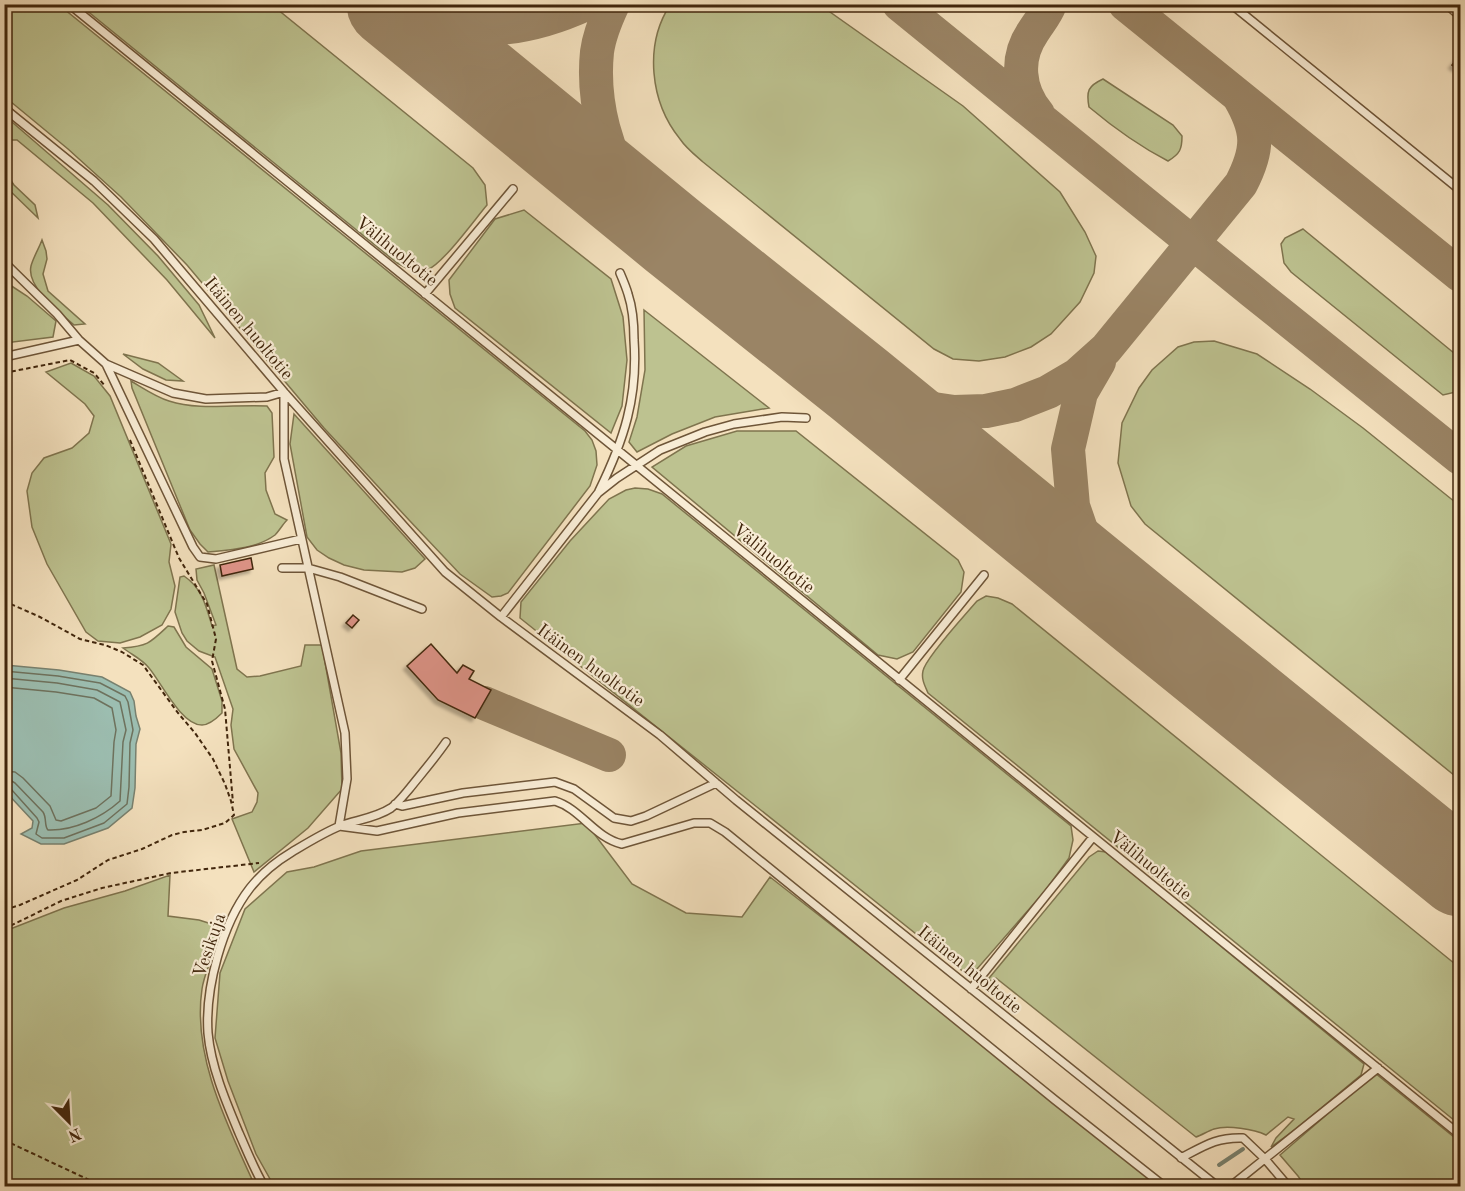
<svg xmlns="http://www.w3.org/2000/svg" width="1465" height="1191" viewBox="0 0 1465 1191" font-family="'Old Standard TT',serif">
  <defs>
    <filter id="shadow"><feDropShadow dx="-3.5" dy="3.5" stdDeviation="1.5" flood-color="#0004"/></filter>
  </defs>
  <rect width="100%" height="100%" fill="#f4e1be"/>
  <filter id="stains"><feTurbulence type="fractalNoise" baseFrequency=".00333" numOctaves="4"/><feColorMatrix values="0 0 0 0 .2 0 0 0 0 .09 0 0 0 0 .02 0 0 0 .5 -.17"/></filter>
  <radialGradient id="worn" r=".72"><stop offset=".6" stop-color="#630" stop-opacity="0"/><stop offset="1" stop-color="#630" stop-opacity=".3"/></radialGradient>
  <path fill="#bdc290" stroke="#7f744e" stroke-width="1.5" d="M4,5H59L585,431L592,440L596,451L597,465L590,486L508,593L501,596L492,597L460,574L409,520L324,428L187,265L121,197L68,149L5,97Z
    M80,5H272L473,168L485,185L487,205C475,219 443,264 427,270C416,274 406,268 397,263Z
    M670,5H820L963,106L1060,192L1085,232L1096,256L1094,273L1080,302L1051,334L1031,347L1005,357L979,361L953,359L934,349L703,162C695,155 686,148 680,139C650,102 644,45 670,5Z
    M1103,79L1173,125L1182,136C1182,149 1180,154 1168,161C1139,146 1114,128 1089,107C1086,91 1088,86 1103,79Z
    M5,116L108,205L158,256L199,305L215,338L167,280L93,203L17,140H5Z
    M5,172L14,185L35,205L38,218L5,186Z
    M524,210L611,279L623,317L627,360L622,406L611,433L455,308L450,294L449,280L495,219Z
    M1303,229L1460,358V391L1443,395L1291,272L1284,263L1281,244L1285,238Z
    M42,240L46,251L47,259L43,274L48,291L85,324L74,325C60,313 26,287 31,266C33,258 39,248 42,240Z
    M10,285L27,296L56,321L53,337L5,343V290Z
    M644,310L769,408L715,417L672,434L637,452L629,442L637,417L645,370Z
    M1214,341L1257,354L1310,389L1363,428L1460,506V780L1145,524L1131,506L1118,463L1122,423L1139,388L1152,370L1178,347L1194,342Z
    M123,354L158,363L183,381L166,380L143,369Z
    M71,363L94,376L110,396L171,544L169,562L175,586L171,609L162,625L140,637L120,643L98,641L86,632L47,564L32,527L27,491L32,473L44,458L72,448L89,433L94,416L85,404L46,372Z
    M131,381C143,388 156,397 169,401C200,411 235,404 267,406L272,413L274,457L265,473L266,490L275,514L287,520C283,524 279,531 275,535C256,549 230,550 208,552L200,544L190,530L132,388Z
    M294,414L425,559L415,568L402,572L364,570L344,565L329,558L317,550L307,537L290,444Z
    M737,431H796L958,560L964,572L961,592L913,652L897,659L878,655L652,467L686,446Z
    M635,488L648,489L662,494L1071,826L1073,840L1069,858L1045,891L970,977L520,618L521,602L570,541L609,499L626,490Z
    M214,565L237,669L247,677L260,676L301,666L305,645H322L341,753L342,789L308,828L254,872L232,819L252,812L257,802L258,793L234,749L231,725L233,709L215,657L199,651L187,641L182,633L175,612L180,577L184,576C202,588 206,606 212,626L216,625L204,593L197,580L196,569Z
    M986,596L998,598L1012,604L1460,968V1125L928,693C925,686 921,679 923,671C925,658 966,614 977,601Z
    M168,626L174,627L186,647L212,669L222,701V713C217,718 209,725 202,725C181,725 161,682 149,668C142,659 132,655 123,648C148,646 150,643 168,626Z
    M586,823L632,884L686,913L742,917L770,877L912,988L1160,1186H274L256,1154L228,1081L215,1038L220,973L245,909L287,872L314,867L361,851Z
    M1098,851L1106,852L1364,1064L1361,1075L1296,1129L1271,1147L1276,1138L1294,1119L1288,1117L1266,1135C1254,1129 1227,1125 1214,1129C1208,1131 1202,1135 1196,1137L996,978L985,983L1089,857Z
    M170,875L168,916L199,920L218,926C217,932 216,939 215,945C212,960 204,974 202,989C192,1057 228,1126 255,1186H5V931L64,908L125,891Z
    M1375,1073L1460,1142V1186H1305L1298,1176L1280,1155Z"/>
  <path fill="#9cbeb1" stroke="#78816f" stroke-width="1.5" d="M5,665L59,670L102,677L130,692L134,701L136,716L140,729L136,744L135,788L132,808L108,828L64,844H41L21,834L32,828L33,821L5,791Z"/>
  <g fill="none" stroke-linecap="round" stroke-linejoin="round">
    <path stroke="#6e725e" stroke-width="1.5" d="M4,671L58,676L100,683L125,696L128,702L133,730L130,743L129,787L127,804L104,823L64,838H42L36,834L39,822L37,818L11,789L4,787
      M4,678L57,683L97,690L120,702L126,730L123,742L120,801C101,818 73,831 48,830C44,826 47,818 43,812L15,783L10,780H4
      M4,687L56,692L94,698L112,708L116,730L114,742L111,796L96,808L61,821L56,820L50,806L23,778L15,772L4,771"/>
    <path stroke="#78816f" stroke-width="4" d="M1219,1165L1243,1149
      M1198,1186L1200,1183"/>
    <path stroke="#9a8465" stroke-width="34" d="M397,4C417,14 440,25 463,28C506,32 547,22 586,4
      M613,4C606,19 599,36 597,52C592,101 606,157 635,196C646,210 661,223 673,236
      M899,4L1252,291L1460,458
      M1125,4L1460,275
      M1038,114C1018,90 1015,58 1033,32C1039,22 1046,15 1050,4
      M1099,362L1081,393L1068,449L1073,506L1084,538L1110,581L1138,612
      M860,385L896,400L927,408L954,412L986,411L1015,405L1048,392L1077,375L1106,349L1241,184C1259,149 1259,131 1239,97
      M484,703L609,755"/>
    <path stroke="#9a8465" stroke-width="87" d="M390,4L673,236L860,385L1138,612L1460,873"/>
  </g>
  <path fill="#e0958a" stroke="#41260c" stroke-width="1.5" filter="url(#shadow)" d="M1460,55V62L1456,68L1452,65Z
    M1460,55V62L1456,68L1452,65Z
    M251,558L253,569L222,576L220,565Z
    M353,615L359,620L352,628L346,623Z
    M431,644L457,673L463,665L474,671L469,679L491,690L475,718L438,700L407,666Z"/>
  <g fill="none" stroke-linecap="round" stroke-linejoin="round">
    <g stroke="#6e5538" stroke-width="10">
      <path id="service" d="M69,4L1460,1135
        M1231,4L1460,190
        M1446,4L1460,16
        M4,108L94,181L154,239L284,392L445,572L501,617L660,735L736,800L1217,1186
        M4,262L57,314L79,340L106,364L193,547L200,557L216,559L301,539
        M425,294L513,189
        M4,357L79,340
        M106,364L173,393L206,399L267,397L284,392V459L345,733L347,779L339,826L377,831L458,813L555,801C581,809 595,838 622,844L694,823H710L725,832L1055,1100L1164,1186
        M599,491C624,440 638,397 634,340C634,325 633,309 628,294C626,287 623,280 620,273
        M282,568H308L340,577L422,609
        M501,617L598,493L617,478L660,450L705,432L734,424L782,417L806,418
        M899,680L984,575
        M395,804L402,806L463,793L555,782L574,789L614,818L631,821L646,816L716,783
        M971,989L1093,837
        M1181,1158C1204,1146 1216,1137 1243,1138L1265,1159L1288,1186
        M264,1186C254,1169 247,1151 239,1133C226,1102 211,1067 208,1033C205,988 222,924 250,888C261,874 277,861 292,852C307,843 323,833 340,826C356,820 376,818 391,808C398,803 404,795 410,788C422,773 435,758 446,742
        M1231,1186L1378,1068"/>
    </g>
    <path stroke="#41260c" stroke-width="2" stroke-dasharray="4.5 3" stroke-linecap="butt" d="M4,373L70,360L94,373L105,386
      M130,440L179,558L207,604L216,639L212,661L225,709L233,803
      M4,601L40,617L80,639L105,645L122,652L143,665L178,713L195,733L213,759L225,784L231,801L234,815L225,823L202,830L184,832L172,835L142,849L108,860L77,880L20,905L4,910
      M4,929L61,901L102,888L171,873L259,863
      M4,1140L102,1186"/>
    <use href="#service" stroke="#f8ecd5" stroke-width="7"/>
  </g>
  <g text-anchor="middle" stroke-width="4.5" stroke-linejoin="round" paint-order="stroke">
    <g font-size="18" fill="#41260c" stroke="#f8ecd5">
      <text transform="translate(397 251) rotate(39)" y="6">Välihuoltotie</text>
      <text transform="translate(249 328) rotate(50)" y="6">Itäinen huoltotie</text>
      <text transform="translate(774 558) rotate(39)" y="6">Välihuoltotie</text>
      <text transform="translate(591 665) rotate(36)" y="6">Itäinen huoltotie</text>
      <text transform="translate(1151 865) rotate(39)" y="6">Välihuoltotie</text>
      <text transform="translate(209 945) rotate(-71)" y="6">Vesikuja</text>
      <text transform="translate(970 969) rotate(39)" y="6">Itäinen huoltotie</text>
    </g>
  </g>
  <rect width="1465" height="1191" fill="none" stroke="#f4e1be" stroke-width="24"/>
  <rect x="6" y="6" width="1453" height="1179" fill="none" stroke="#41260c" stroke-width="3"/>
  <rect x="12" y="12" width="1441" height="1167" fill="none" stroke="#41260c" stroke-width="1.5"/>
  <g transform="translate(69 1122) rotate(156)" stroke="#f8ecd5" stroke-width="4.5" paint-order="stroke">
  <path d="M0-4.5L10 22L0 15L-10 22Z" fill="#41260c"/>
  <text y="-9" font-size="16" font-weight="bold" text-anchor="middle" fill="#41260c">N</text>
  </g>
  <rect width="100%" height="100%" filter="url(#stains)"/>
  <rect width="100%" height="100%" fill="url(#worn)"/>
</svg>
